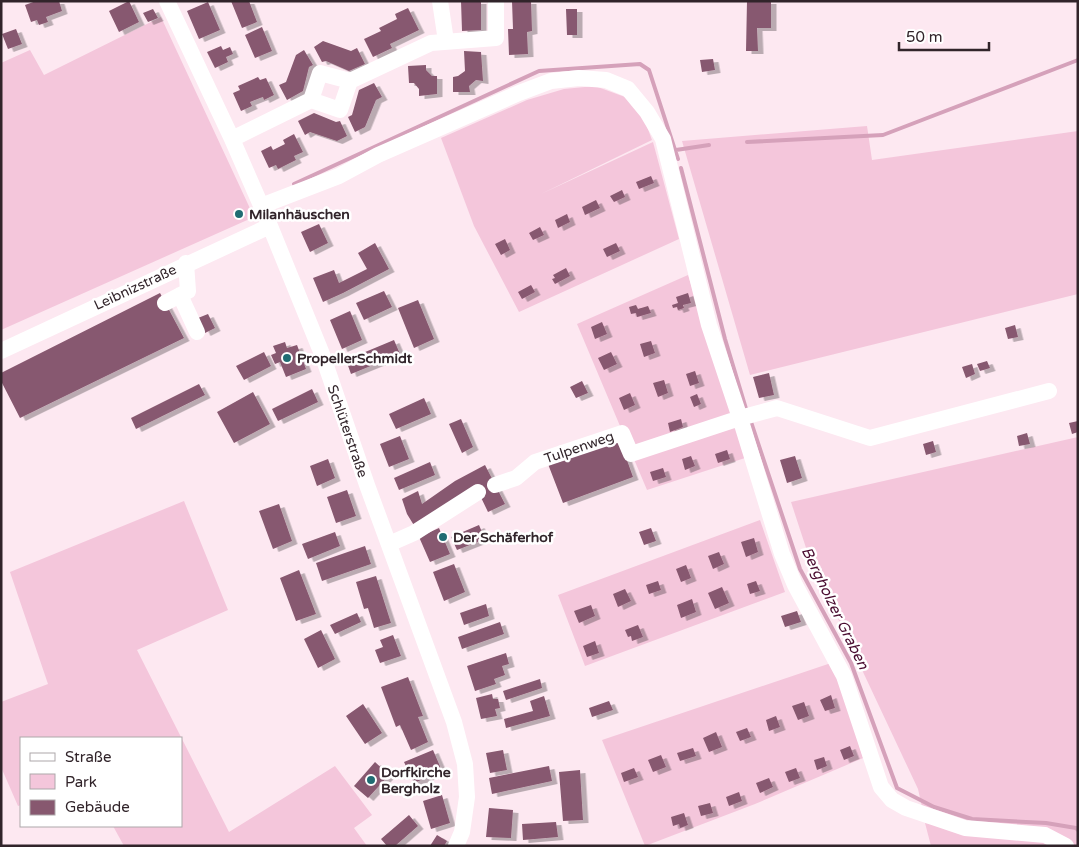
<svg xmlns="http://www.w3.org/2000/svg" width="1079" height="847" viewBox="0 0 1079 847" font-family="'Varela Round',sans-serif">
  <defs>
    <filter id="shadow"><feDropShadow dx="5.5" dy="3" stdDeviation="0" flood-color="#0004"/></filter>
  </defs>
  <rect width="100%" height="100%" fill="#fde8f1"/>
  <path fill="#f4c6db" d="M161,17L254,217L1,330V63L30,50L44,75Z
    M595,86L625,97L642,113L652,140L541,194L653,142L679,239L519,312L474,226L441,138L527,100L564,89Z
    M867,126L872,160L1078,131V294L750,375L682,141Z
    M688,275L745,458L647,490L577,324Z
    M1078,437V846H1074L964,823L922,807L918,789L809,557L791,502Z
    M184,501L228,610L137,650L229,832L335,766L372,815L354,828L367,846H124L113,826H181V738H21V805L18,806L1,767V702L48,684L10,572Z
    M760,520L785,592L585,666L558,595Z
    M834,662L863,758L755,804L645,846L602,740Z
    M925,823L1044,840L1057,846H931Z"/>
  <g fill="none" stroke-linecap="round" stroke-linejoin="round">
    <path stroke="#d5a1ba" stroke-width="4" d="M747,142L883,135L1078,60
      M676,150L709,145
      M681,168L725,339L747,412
      M294,184L539,71L640,64L649,70L678,159
      M750,419L800,569L851,663L897,788L934,807L972,819L1046,823L1076,828L1078,830"/>
  </g>
  <path fill="#87586f" filter="url(#shadow)" d="M36,1H59L62,11L46,17L48,22L39,25L37,20L31,22L25,5Z
    M129,1L139,22L119,32L109,11Z
    M231,1H249L257,22L242,28Z
    M461,1H481V30L462,31Z
    M512,1H531L532,31L527,32L528,54L509,55L508,29H513Z
    M747,1H771V28H757L758,51H746Z
    M208,2L220,30L199,39L187,11Z
    M408,8L419,30L390,44L392,48L373,57L364,39L381,31L379,28L397,19L395,14Z
    M153,9L158,18L148,22L143,13Z
    M566,9H577V35H567Z
    M262,27L272,51L255,58L245,35Z
    M16,29L22,44L8,49L2,34Z
    M323,41L351,51L357,48L365,64L349,71L326,61L322,62L314,47Z
    M221,46L223,50L230,47L233,54L226,57L228,62L215,68L207,52Z
    M304,50L313,65L309,67L303,91L287,100L279,85L286,82L296,55Z
    M464,51L481,52L483,81L476,80L469,86L470,92H453V77L458,76L465,71Z
    M713,59L715,70L702,72L700,60Z
    M426,65V70L432,76H437V94L419,96V89L414,83H409L408,66Z
    M258,77L260,80L266,78L274,95L264,100L263,97L260,98L250,102L252,106L241,111L233,93L240,90L238,86Z
    M374,83L382,97L376,100L365,127L355,132L348,117L352,115L359,90Z
    M314,113L336,122L340,121L347,136L337,141L310,132L305,135L298,121Z
    M294,134L303,152L294,156L296,160L278,169L276,165L269,168L261,151L271,146L273,150L285,144L283,140Z
    M651,176L654,183L639,189L636,182Z
    M622,190L625,197L614,202L610,196Z
    M596,200L600,208L585,215L582,207Z
    M567,214L570,222L558,228L555,220Z
    M319,224L328,243L310,252L301,232Z
    M540,227L544,235L533,240L529,233Z
    M505,239L510,250L501,255L495,244Z
    M375,243L389,269L343,293L323,302L313,278L334,270L339,283L367,269L358,253Z
    M616,243L620,251L607,257L603,249Z
    M566,268L570,276L555,284L552,279L555,278L553,275Z
    M531,285L535,292L522,299L518,292Z
    M384,291L392,307L364,320L356,303Z
    M160,293L184,338L20,418L1,381V373Z
    M688,293L691,303L683,305L684,308L678,310L677,307L673,308L672,305L678,303L676,297Z
    M418,300L434,339L414,348L398,308Z
    M636,305L638,309L648,306L651,313L637,317L636,313L631,314L629,307Z
    M350,311L362,340L342,349L330,320Z
    M208,314L215,328L205,333L198,318Z
    M602,322L607,334L595,339L591,327Z
    M1015,325L1018,337L1008,339L1005,328Z
    M394,340L400,354L351,374L346,360Z
    M651,341L655,353L644,357L640,344Z
    M285,342L287,348L297,345L306,369L286,377L280,362L275,364L271,355L276,353L273,346Z
    M264,352L271,366L244,380L236,366Z
    M611,352L617,364L604,370L598,358Z
    M987,361L990,368L980,371L977,364Z
    M972,364L975,374L966,378L962,367Z
    M695,371L699,383L690,386L686,374Z
    M769,373L774,395L759,398L753,377Z
    M664,380L668,393L658,397L653,383Z
    M582,381L588,393L576,398L570,387Z
    M199,384L205,395L136,429L131,418Z
    M312,389L318,402L278,421L272,409Z
    M253,392L270,424L234,443L217,412Z
    M630,393L635,405L624,410L619,398Z
    M697,394L701,404L694,407L690,397Z
    M424,398L431,414L396,429L389,414Z
    M461,419L473,447L462,453L449,424Z
    M681,419L683,427L670,432L668,423Z
    M1078,421V432L1072,434L1069,423Z
    M1027,433L1030,444L1019,446L1017,436Z
    M400,436L409,459L389,467L380,444Z
    M619,438L633,477L563,503L548,464Z
    M933,441L936,452L926,455L923,444Z
    M727,450L730,459L718,463L715,454Z
    M691,456L695,466L685,470L682,459Z
    M795,456L802,478L787,483L780,460Z
    M328,459L335,478L317,486L310,466Z
    M430,462L435,475L399,490L394,478Z
    M485,465L505,504L488,512L475,485L415,527L407,514L402,499L418,491L422,504L455,481Z
    M663,468L666,477L653,481L650,472Z
    M347,490L356,516L336,523L327,497Z
    M279,504L292,541L273,549L259,511Z
    M479,525L485,539L457,550L451,537Z
    M439,528L450,554L430,562L419,537Z
    M651,528L656,541L644,545L639,532Z
    M335,532L340,546L308,559L302,544Z
    M754,538L758,552L746,557L741,542Z
    M365,546L371,564L322,581L316,563Z
    M719,552L724,564L713,569L708,556Z
    M454,564L465,592L444,601L433,572Z
    M686,565L691,578L681,582L676,569Z
    M299,570L316,614L296,621L280,578Z
    M376,576L391,623L374,628L368,608L364,609L356,582Z
    M658,581L661,590L649,594L646,585Z
    M756,581L760,591L750,594L747,584Z
    M722,587L729,603L715,609L708,593Z
    M625,589L631,601L618,607L613,594Z
    M692,599L696,612L681,618L677,605Z
    M486,604L489,616L464,625L460,613Z
    M591,605L595,616L579,623L574,611Z
    M797,611L801,622L785,627L781,616Z
    M357,613L361,622L335,634L330,625Z
    M500,622L504,634L462,649L458,637Z
    M638,625L643,637L632,641L631,636L628,637L625,630Z
    M321,630L335,659L318,668L304,639Z
    M393,635L401,656L380,663L375,650L383,647L380,640Z
    M595,641L599,653L587,657L583,646Z
    M506,653L509,664L502,666L505,675L494,679L496,684L475,691L467,666Z
    M408,677L423,716L418,717L428,742L411,750L400,725L396,727L381,687Z
    M540,679L542,688L506,700L503,691Z
    M492,694L493,699H498L500,708L495,709L497,716L481,719L476,698Z
    M831,695L835,708L825,711L820,700Z
    M544,696L550,716L506,728L504,719L533,711L530,701Z
    M609,701L613,710L592,717L589,708Z
    M804,702L809,716L798,720L792,706Z
    M363,704L382,733L365,744L346,716Z
    M776,716L780,727L769,731L766,720Z
    M747,728L751,737L740,741L736,732Z
    M716,732L722,747L709,752L703,738Z
    M850,746L854,756L844,760L840,750Z
    M693,748L696,756L680,761L677,753Z
    M433,750L442,771L414,783L404,762Z
    M503,750L507,770L490,773L486,753Z
    M661,755L666,767L653,772L648,760Z
    M824,757L827,766L817,770L814,760Z
    M375,762L389,775L368,798L354,786Z
    M549,766L552,781L492,794L489,778Z
    M634,768L638,777L624,782L621,773Z
    M796,768L800,778L789,782L785,772Z
    M580,770L583,820L563,821L559,772Z
    M769,778L773,787L760,793L756,783Z
    M739,792L742,801L729,806L726,797Z
    M442,795L450,823L431,829L423,801Z
    M710,803L713,813L701,816L698,806Z
    M489,808L513,810L511,838L486,837Z
    M684,813L688,825L680,828L679,824L673,826L671,817Z
    M409,815L418,826L395,846H387L381,839Z
    M556,822L558,837L523,840L522,824Z
    M437,835L447,841L444,846H430Z"/>
  <g fill="none" stroke-linecap="round" stroke-linejoin="round">
    <path stroke="#fff" stroke-width="16" d="M167,1L232,139L270,226L322,354L367,485L454,722L465,764L467,797L462,832L456,846
      M440,1L446,41
      M350,81L340,110L311,100L320,73L350,81L431,43L496,38V1
      M232,139L311,100
      M261,206L339,176L378,155L519,93L551,81L579,78L606,80L628,89L647,112L663,139L709,325L740,418L782,554L795,585L844,676L881,787L892,800L906,808L965,828L1045,835L1066,846
      M180,295L197,332
      M165,303L188,291L186,263
      M1,351L270,226
      M495,485L516,478L535,462L622,433L631,454L740,418L777,408L870,438L1049,391
      M389,544L414,533L478,492"/>
  </g>
  <g fill="#206c73" stroke="#fff" stroke-width="2">
    <circle cx="239" cy="214" r="5"/>
    <circle cx="287" cy="358" r="5"/>
    <circle cx="443" cy="537" r="5"/>
    <circle cx="371" cy="780" r="5"/>
  </g>
  <g text-anchor="middle" stroke-width="5" stroke-linejoin="round" paint-order="stroke">
    <g font-size="14" font-weight="bold" fill="#31242a" stroke="#fff" text-anchor="start">
      <text x="249" y="219">Milanhäuschen</text>
      <text x="297" y="363">PropellerSchmidt</text>
      <text x="453" y="542">Der Schäferhof</text>
      <text x="381" y="777">Dorfkirche<tspan x="381" dy="16">Bergholz</tspan></text>
    </g>
    <g font-size="14" fill="#31242a" stroke="#fff">
      <text transform="translate(135 287) rotate(-25)" y="5">Leibnizstraße</text>
      <text transform="translate(348 431) rotate(71)" y="5">Schlüterstraße</text>
      <text transform="translate(579 447) rotate(-19)" y="5">Tulpenweg</text>
    </g>
    <g font-size="15" font-style="italic" fill="#4a0c31" stroke="#fff">
      <text transform="translate(835 608) rotate(64)" y="5">Bergholzer Graben</text>
    </g>
  </g>
  <rect width="1079" height="847" fill="none" stroke="#31242a" stroke-width="5"/>
  <rect x="20" y="737" width="162" height="90" fill="#ffffff" stroke="#ada7aa"/>
  <rect x="30" y="753" width="25" height="8" fill="#ffffff" stroke="#ada7aa"/>
  <text x="65" y="762" font-size="15" fill="#31242a">Straße</text>
  <rect x="30" y="774" width="25" height="15" fill="#f4c6db" stroke="#ada7aa"/>
  <text x="65" y="787" font-size="15" fill="#31242a">Park</text>
  <rect x="30" y="800" width="25" height="15" fill="#87586f" stroke="#ada7aa"/>
  <text x="65" y="812" font-size="15" fill="#31242a">Gebäude</text>
  <path d="M899 42v8h90v-8" fill="none" stroke="#31242a" stroke-width="2.5"/>
  <text x="906" y="42" font-size="15" fill="#31242a" stroke="#ffffff" stroke-width="4" paint-order="stroke">50 m</text>
</svg>
